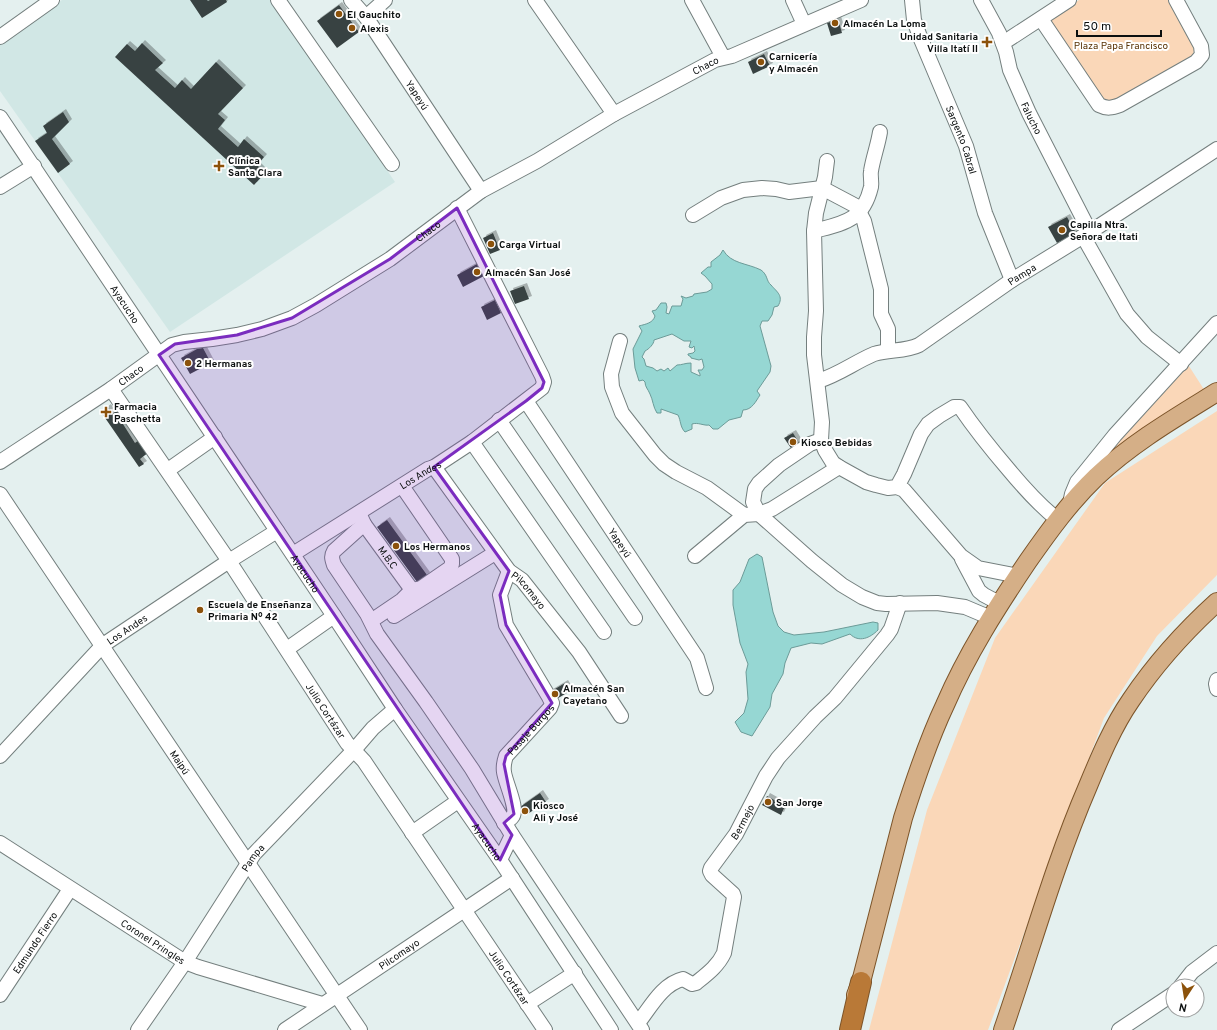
<svg xmlns="http://www.w3.org/2000/svg" width="1217" height="1030" viewBox="0 0 1217 1030" font-family="Overpass,sans-serif">
  <defs>
    <filter id="shadow"><feDropShadow dx="3" dy="-3" stdDeviation="0" flood-color="#0004"/></filter>
  </defs>
  <rect width="100%" height="100%" fill="#e4f0ef"/>
  <path fill="#d1e7e5" d="M62,0H271L395,182L170,332L0,91V41Z"/>
  <path fill="#fad7b8" d="M1079,0H1170L1193,45C1195,50 1194,54 1190,58L1113,101L1103,99L1049,20Z
    M1187,363L1205,391L1086,476Z
    M1217,411V575L1157,636L1104,718L988,1030H869L927,810L995,638L1105,483Z"/>
  <path fill="#96d7d3" stroke="#6c9b98" fill-rule="evenodd" d="M723,250C731,264 747,263 761,270C768,275 766,281 771,285C777,292 784,296 778,306L774,307L772,315L768,321H762L760,326L771,366L770,372L757,391L760,395C756,401 752,410 743,410L741,417L729,420L718,429H713L709,425C704,426 698,422 692,424V429L685,432C680,427 681,421 678,415L661,409V413H657C653,407 653,400 650,394C648,389 645,387 645,382L643,380L639,381L635,368L633,349L642,331L639,326C646,324 653,323 655,316L652,311L656,310L661,303H666L667,307L666,313L669,314L672,306H681L683,299L681,296L686,298L693,296L694,294L707,292L712,289V284L705,276L701,273L708,267H711V262L720,255ZM672,334L684,341H691L689,347L692,348L694,346L695,351L693,353L688,354V355L691,357V358L699,360L702,359L704,367L702,370H698L700,374V376L691,372V363C685,363 682,365 677,365L670,371L668,368L664,371L661,369L657,371L653,368L646,366L644,359L642,357L645,351C649,349 654,344 654,340Z
    M757,554L762,557L773,612L778,626L784,632L794,635L824,632L873,622L878,623V630C870,638 859,643 850,634L822,644L811,643L791,648L785,663L783,674L772,694L770,707L752,736L741,732L735,722L744,713L748,699L746,672L748,664L740,643L733,605V590L740,582L749,559Z"/>
  <path fill="#394342" filter="url(#shadow)" d="M190,0H207L208,1L210,0H226L227,2L202,18Z
    M339,5L359,32L337,48L317,21Z
    M838,19L842,33L831,36L827,23Z
    M142,43L163,63L155,70L175,88L182,80L191,89L216,62L243,88L218,114L225,120L218,129L238,147L244,139L264,157L257,165L265,173L254,185L115,57L127,44L135,51Z
    M764,54L770,66L753,74L748,62Z
    M63,112L69,122L52,139L70,164L58,173L35,141L47,133L43,126Z
    M1067,217L1076,233L1057,243L1048,227Z
    M493,233L500,250L490,254L483,238Z
    M477,264L484,276L463,287L457,275Z
    M524,286L529,299L515,304L510,291Z
    M495,300L501,313L487,320L481,307Z
    M203,348L211,363L190,374L181,358L197,349Z
    M108,407L112,414L118,410L127,422L123,424L135,443L140,439L149,452L140,459L144,464L139,467L101,412Z
    M793,433L801,446L793,451L784,438Z
    M387,520L427,575L417,582L377,527Z
    M565,683L570,691L555,700L550,692Z
    M540,793L546,802L526,815L520,807Z
    M767,796L785,806L781,815L762,805Z"/>
  <g fill="none" stroke-linecap="round" stroke-linejoin="round">
    <g stroke="#747f7e" stroke-width="16">
      <g id="minor">
        <path d="M278,0L392,164"/>
        <path id="s1" d="M351,0L366,17L481,191"/>
        <path d="M535,0L614,114"/>
        <path d="M692,0L723,57"/>
        <path d="M793,0L804,24"/>
        <path id="s2" d="M912,0L914,20L920,37L966,146L985,213L1012,280"/>
        <path id="s3" d="M981,0L999,33L1006,52L1010,70L1029,113L1090,232"/>
        <path d="M366,17L385,0"/>
        <path d="M1041,19L1099,105C1107,109 1112,108 1120,105L1196,62L1202,55L1201,46L1176,0"/>
        <path d="M0,37L52,0"/>
        <path d="M1003,43L1069,0"/>
        <path id="s4" d="M0,117L334,616L395,709L500,860L611,1030"/>
        <path d="M827,161L825,177L816,213L814,231L816,311L814,337V355L822,422L821,440L825,450L833,463L839,467L866,482L876,485L888,488L897,487L904,474L921,434L928,424L939,416L954,407H960C975,429 991,449 1009,470C1024,488 1039,505 1058,520"/>
        <path d="M0,187L34,166"/>
        <path d="M693,215L721,198L743,190L762,188L776,189L789,192L822,188L856,206L864,221L881,289V314L888,329V351"/>
        <path d="M814,231C844,223 863,221 871,187C872,181 870,176 871,171C873,158 878,145 880,132"/>
        <path d="M1083,236L1127,314L1147,337L1181,364"/>
        <path d="M620,341L611,374L612,387L622,413L655,455L664,464L676,472L707,488L744,515"/>
        <path id="s5" d="M818,381C838,375 855,362 874,354C889,349 905,352 919,345L1012,280L1090,232L1217,149"/>
        <path id="s6" d="M111,389L229,561L347,743L364,761L545,1030"/>
        <path id="s7" d="M526,401L697,658L706,688"/>
        <path d="M499,420L635,618"/>
        <path d="M821,440L810,444L779,465L759,483L755,489L753,502L759,514L812,561L842,585L862,597L877,603L886,604L937,603L965,607L991,618"/>
        <path d="M472,442L604,632"/>
        <path id="s8" d="M0,462L111,389L172,345L184,342L212,339L237,335L262,329L292,318L316,305L390,259L481,191L537,161L614,114L715,60L732,56L861,0"/>
        <path id="s9" d="M434,467L509,571L522,580L579,652L621,716"/>
        <path d="M168,470L215,437"/>
        <path d="M897,487L904,490L961,556L978,568L1018,576"/>
        <path id="s10" d="M0,494L360,1030"/>
        <path d="M1070,503L1072,494L1077,482L1115,435L1217,323"/>
        <path d="M359,513L364,524L334,551C331,556 332,559 334,565L367,614L377,634L426,702L472,769L512,835L642,1030"/>
        <path id="s11" d="M364,524L412,590"/>
        <path id="s12" d="M293,554L428,469L434,467L472,442L542,388L544,382L542,376L457,208"/>
        <path d="M695,556L744,515L759,514L772,509L839,467"/>
        <path d="M962,559L979,591L984,595L1001,604"/>
        <path d="M394,616L495,553"/>
        <path d="M371,621L402,600L412,590L421,588L450,568L452,564V559L402,486"/>
        <path d="M287,649L334,616"/>
        <path d="M1217,680L1216,684L1217,689"/>
        <path id="s13" d="M0,756L103,645L229,561L277,531"/>
        <path id="s14" d="M504,823C507,821 511,819 512,817C519,810 505,782 504,772C503,766 504,762 506,756L550,708L552,703L549,697L506,625L500,595L509,571"/>
        <path d="M412,833L458,801"/>
        <path id="s15" d="M0,843L185,962L198,967L322,1004"/>
        <path d="M500,860L512,835"/>
        <path d="M1181,986L1192,972L1217,953"/>
        <path id="s16" d="M0,995L70,889"/>
        <path d="M527,1004L575,973"/>
        <path id="s17" d="M638,1023C650,1008 662,984 683,979L692,984L696,983C707,974 718,966 724,953L734,897L733,894L712,875L710,871L711,868L736,834L766,776L778,758L815,717L835,698L887,635L891,629L900,603"/>
        <path id="s18" d="M138,1030L185,962L254,854L354,750L373,728L395,709"/>
        <path id="s19" d="M285,1030L512,878"/>
        <path d="M1119,1030L1173,994"/>
      </g>
    </g>
    <g stroke="#7c5429" stroke-width="20">
      <path id="major" d="M856,995L861,982L903,818C915,780 928,741 945,705C967,654 997,607 1028,561C1049,531 1070,502 1096,477C1132,443 1175,418 1217,392
        M1003,1030C1031,949 1054,865 1088,786C1100,757 1113,726 1131,700C1156,663 1185,631 1217,602"/>
    </g>
    <g stroke="#7c5429" stroke-width="22">
      <path id="highway" d="M850,1030L861,982"/>
    </g>
    <use href="#minor" stroke="#fff" stroke-width="14"/>
    <use href="#major" stroke="#d5af87" stroke-width="18"/>
    <use href="#highway" stroke="#b97937" stroke-width="20"/>
  </g>
  <path fill="#7b2cbf" fill-opacity="0.2" stroke="#7b2cbf" stroke-width="3" stroke-linejoin="round" d="M457,208L544,382L542,388L526,401L434,467L509,571L500,595L506,625L552,703L506,756L504,764L514,814L504,823L512,835L500,860L159,355L175,344L237,335L292,318L390,259Z"/>
  <g fill="#8c520b" stroke="#fff" stroke-width="1.5">
    <circle cx="339" cy="14" r="4"/>
    <circle cx="835" cy="23" r="4"/>
    <circle cx="352" cy="28" r="4"/>
    <path d="M985 36h4v4h4v4h-4v4h-4v-4h-4v-4h4z"/>
    <circle cx="761" cy="62" r="4"/>
    <path d="M217 160h4v4h4v4h-4v4h-4v-4h-4v-4h4z"/>
    <circle cx="1062" cy="230" r="4"/>
    <circle cx="491" cy="244" r="4"/>
    <circle cx="477" cy="272" r="4"/>
    <circle cx="188" cy="363" r="4"/>
    <path d="M104 406h4v4h4v4h-4v4h-4v-4h-4v-4h4z"/>
    <circle cx="793" cy="442" r="4"/>
    <circle cx="396" cy="546" r="4"/>
    <circle cx="200" cy="610" r="4"/>
    <circle cx="555" cy="694" r="4"/>
    <circle cx="768" cy="802" r="4"/>
    <circle cx="525" cy="811" r="4"/>
  </g>
  <g text-anchor="middle" stroke-width="4" stroke-linejoin="round" paint-order="stroke">
    <g font-size="10" font-weight="bold" fill="#0b0f0f" stroke="#fff" text-anchor="start">
      <text x="347" y="18">El Gauchito</text>
      <text x="843" y="27">Almacén La Loma</text>
      <text x="360" y="32">Alexis</text>
      <text x="978" y="40" text-anchor="end">Unidad Sanitaria<tspan x="978" dy="12">Villa Itatí II</tspan></text>
      <text x="769" y="60">Carnicería<tspan x="769" dy="12">y Almacén</tspan></text>
      <text x="228" y="164">Clínica<tspan x="228" dy="12">Santa Clara</tspan></text>
      <text x="1070" y="228">Capilla Ntra.<tspan x="1070" dy="12">Señora de Itati</tspan></text>
      <text x="499" y="248">Carga Virtual</text>
      <text x="485" y="276">Almacén San José</text>
      <text x="196" y="367">2 Hermanas</text>
      <text x="114" y="410">Farmacia<tspan x="114" dy="12">Paschetta</tspan></text>
      <text x="801" y="446">Kiosco Bebidas</text>
      <text x="404" y="550">Los Hermanos</text>
      <text x="208" y="608">Escuela de Enseñanza<tspan x="208" dy="12">Primaria Nº 42</tspan></text>
      <text x="563" y="692">Almacén San<tspan x="563" dy="12">Cayetano</tspan></text>
      <text x="776" y="806">San Jorge</text>
      <text x="533" y="809">Kiosco<tspan x="533" dy="12">Ali y José</tspan></text>
    </g>
    <g font-size="10" fill="#583205" stroke="#fff">
      <text x="1121" y="49">Plaza Papa Francisco</text>
    </g>
    <g font-size="10" fill="#0b0f0f" stroke="#fff">
      <text dy="4" stroke="none"><textPath href="#s8" startOffset="817">Chaco</textPath></text>
      <text dy="4" stroke="none"><textPath href="#s1" startOffset="116">Yapeyú</textPath></text>
      <text dy="4" stroke="none"><textPath href="#s3" startOffset="129">Falucho</textPath></text>
      <text dy="4" stroke="none"><textPath href="#s2" startOffset="149">Sargento Cabral</textPath></text>
      <text dy="4" stroke="none"><textPath href="#s8" startOffset="493">Chaco</textPath></text>
      <text dy="4" stroke="none"><textPath href="#s5" startOffset="233">Pampa</textPath></text>
      <text dy="4" stroke="none"><textPath href="#s4" startOffset="225">Ayacucho</textPath></text>
      <text dy="4" stroke="none"><textPath href="#s8" startOffset="157">Chaco</textPath></text>
      <text dy="4" stroke="none"><textPath href="#s12" startOffset="150">Los Andes</textPath></text>
      <text dy="4" stroke="none"><textPath href="#s7" startOffset="170">Yapeyú</textPath></text>
      <text dy="4" stroke="none"><textPath href="#s11" startOffset="41">M.B.C</textPath></text>
      <text dy="4" stroke="none"><textPath href="#s4" startOffset="549">Ayacucho</textPath></text>
      <text dy="4" stroke="none"><textPath href="#s9" startOffset="156">Pilcomayo</textPath></text>
      <text dy="4" stroke="none"><textPath href="#s13" startOffset="180">Los Andes</textPath></text>
      <text dy="4" stroke="none"><textPath href="#s6" startOffset="387">Julio Cortázar</textPath></text>
      <text dy="4" stroke="none"><textPath href="#s14" startOffset="109">Pasaje Burgos</textPath></text>
      <text dy="4" stroke="none"><textPath href="#s10" startOffset="323">Maipú</textPath></text>
      <text dy="4" stroke="none"><textPath href="#s17" startOffset="272">Bermejo</textPath></text>
      <text dy="4" stroke="none"><textPath href="#s4" startOffset="873">Ayacucho</textPath></text>
      <text dy="4" stroke="none"><textPath href="#s18" startOffset="207">Pampa</textPath></text>
      <text dy="4" stroke="none"><textPath href="#s15" startOffset="182">Coronel Pringles</textPath></text>
      <text dy="4" stroke="none"><textPath href="#s16" startOffset="63">Edmundo Fierro</textPath></text>
      <text dy="4" stroke="none"><textPath href="#s19" startOffset="137">Pilcomayo</textPath></text>
      <text dy="4" stroke="none"><textPath href="#s6" startOffset="711">Julio Cortázar</textPath></text>
    </g>
  </g>
  <g transform="translate(1185 998) rotate(192)"><circle r="19" fill="#ffffff" stroke="#9d9f9f"/>
  <path d="M0-3L7 15L0 10L-7 15Z" fill="#8c520b"/>
  <text y="-6" font-size="11" font-weight="bold" text-anchor="middle" fill="#0b0f0f">N</text>
  </g>
  <path d="M1077 30v6h84v-6" fill="none" stroke="#0b0f0f" stroke-width="2"/>
  <text x="1083" y="30" font-size="12" fill="#0b0f0f" stroke="#ffffff" stroke-width="3" paint-order="stroke">50 m</text>
</svg>
